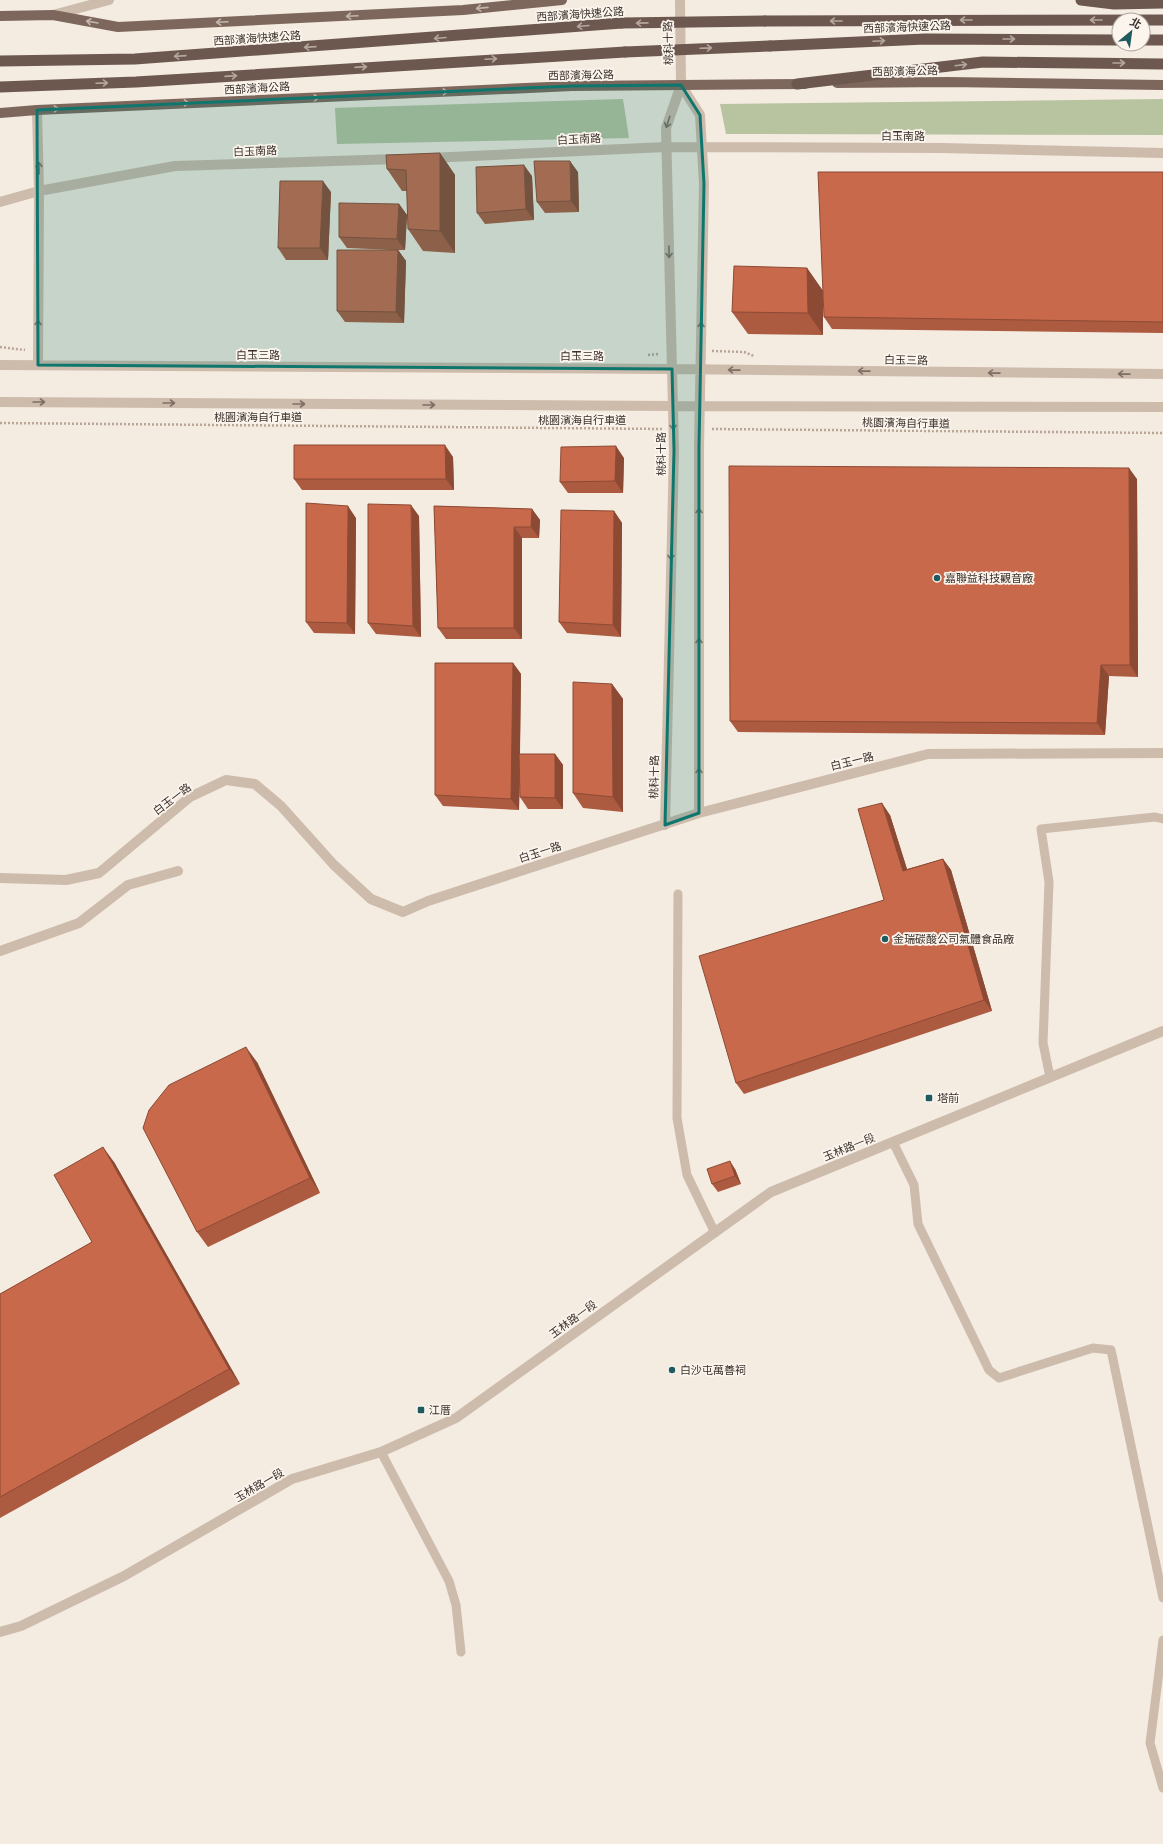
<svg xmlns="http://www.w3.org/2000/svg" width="1163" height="1844" viewBox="0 0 1163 1844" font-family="Manrope,'Noto Sans TC',sans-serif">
  <rect width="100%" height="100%" fill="#f4ebe1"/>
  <path fill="#b8c4a0" d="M623,99L629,138L337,144L335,108Z
    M1163,99V135L726,134L720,104Z"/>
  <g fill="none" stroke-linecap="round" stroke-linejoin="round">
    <path stroke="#b9a596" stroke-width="2.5" stroke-dasharray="2 2" stroke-linecap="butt" d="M0,347L25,350
      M712,351L744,352L754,356
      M648,355L659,354
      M0,423L663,429
      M712,429L1163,433"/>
    <path stroke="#cdbbac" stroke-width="9" d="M678,894L677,1118L687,1175L715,1233
      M1050,1077L1043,1043L1049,882L1041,829L1155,817L1163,819
      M893,1142L914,1185L918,1224L989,1370L999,1378L1093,1348L1111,1350L1163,1598
      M381,1452L449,1581L456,1605L461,1652
      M1163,1640L1150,1743L1163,1788"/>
    <path stroke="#cdbbac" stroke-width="10" d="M681,85L700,115L704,184L699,447V813
      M37,110L39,191L38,365
      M430,158L666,147L942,148L1163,153
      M0,202L39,191L175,166L398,159
      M0,365L672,369L1163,374
      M0,402L672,406L1163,407
      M665,825L674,450L666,128L681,85L680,0
      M0,878L66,880L99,873L190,797L226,780L255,784L281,806L334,865L371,899L403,912L428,901L699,813L928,754L1163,753
      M0,951L79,923L128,885L178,871"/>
    <path stroke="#cdbbac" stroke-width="10" d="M53,15L109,0
      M0,1632L21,1626L124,1576L292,1479L381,1452L456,1418L771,1192L1163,1031"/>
    <path stroke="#7d675c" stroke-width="10" d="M0,16L53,15L118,27L463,10L562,0
      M837,83L948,82L1163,85
      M0,113L37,110L572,86L805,84"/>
    <path stroke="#6c584f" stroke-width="11" d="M1081,0L1114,4L1163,3
      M765,21L1163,20
      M1143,40H1163
      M770,46L925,39L1119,40
      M0,61L135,59L622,23
      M797,84L983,62L1163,64
      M0,87L136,82L625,52"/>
    <path stroke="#6c584f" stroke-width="11" d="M622,23L765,21
      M625,52L770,46"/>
  </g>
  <path fill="#ac5a40" d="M440,153L455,175V253L423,251L408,229L407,191H402L387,169Z
    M578,172L579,212L545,213L537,202Z
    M1163,172V333L832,329L824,317Z
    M532,176L534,220L485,224L477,213Z
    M331,192L328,260H286L278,248Z
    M399,204L407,215L405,250H398L406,261L404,323L345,322L337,311L393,250L347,248L339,237Z
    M807,268L823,291V335L748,334L732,312Z
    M453,457L454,490H302L294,479Z
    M624,458L623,493H568L560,482Z
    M1137,479L1138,677L1109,676L1105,735L738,732L730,721Z
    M434,506L532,509L540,520L539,538H522V639H446L438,628Z
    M614,511L622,523L621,637L567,633L559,622Z
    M419,516L421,637L376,634L368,623Z
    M356,518L355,634L314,633L306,622Z
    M513,663L521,674L520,754H555L563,765V809H528L520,797V770L519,810L443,806L435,795Z
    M612,684L623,699V812L583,808L573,793Z
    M890,815L907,869L943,859L951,870L992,1011L744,1094L736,1083L884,900Z
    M257,1062L320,1193L208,1247L197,1232Z
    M114,1162L240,1384L0,1518V1294L92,1242Z
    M735,1169L741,1184L718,1192L712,1184Z"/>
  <path fill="#8c4a34" d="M440,153L455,175V253L440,231Z
    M570,161L578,172L579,212L571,201Z
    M524,165L532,176L534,220L526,209Z
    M323,181L331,192L328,260L320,248Z
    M399,204L407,215L405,250L397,239Z
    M398,250L406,261L404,323L396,312Z
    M807,268L823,291V335L808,313Z
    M445,445L453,457L454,490L446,479Z
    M616,446L624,458L623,493L615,481Z
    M1129,468L1137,479L1138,677L1130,665Z
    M411,505L419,516L421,637L413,626Z
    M348,506L356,518L355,634L347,623Z
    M532,509L540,520L539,538L531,527Z
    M614,511L622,523L621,637L613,625Z
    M514,527L522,538V639L514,628Z
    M513,663L521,674L519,810L511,799Z
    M1101,665L1109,676L1105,735L1097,723Z
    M612,684L623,699V812L613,797Z
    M555,754L563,765V809L555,798Z
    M882,803L890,815L911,882L903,871Z
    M943,859L951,870L992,1011L984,1000Z
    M246,1047L257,1062L320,1193L310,1178Z
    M103,1147L114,1162L240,1384L229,1369Z
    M730,1161L735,1169L741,1184L735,1176Z"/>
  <path fill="#c8694b" stroke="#8c4a34" d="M440,153V231L408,229L406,170L387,169L386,155Z
    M534,161H570L571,201L537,202Z
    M524,165L526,209L477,213L476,167Z
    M818,172H1163V322L824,317Z
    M280,181H323L320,248H278Z
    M339,203L399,204L397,239L339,237Z
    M337,250H398L396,312L337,311Z
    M734,266L807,268L808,313L732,312Z
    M294,445H445L446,479H294Z
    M616,446L615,481L560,482L561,447Z
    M729,466L1129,468L1130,665H1101L1097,723L730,721Z
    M306,503L348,506L347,623L306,622Z
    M368,504L411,505L413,626L368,623Z
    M434,506L532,509L531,527H514V628H438Z
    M561,510L614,511L613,625L559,622Z
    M435,663H513L511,799L435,795Z
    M573,682L612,684L613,797L573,793Z
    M519,754H555V798L520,797Z
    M882,803L903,871L943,859L984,1000L736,1083L699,956L884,900L858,809Z
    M246,1047L310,1178L197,1232L143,1128L149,1110L169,1085Z
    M103,1147L229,1369L0,1497V1294L92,1242L54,1175Z
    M730,1161L735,1176L712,1184L707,1169Z"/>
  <defs><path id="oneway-shaft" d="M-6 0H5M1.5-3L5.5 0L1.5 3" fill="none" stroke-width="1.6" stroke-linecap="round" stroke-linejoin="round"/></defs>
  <g stroke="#c2b5ac">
    <use href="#oneway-shaft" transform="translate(482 8) rotate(174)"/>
    <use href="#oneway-shaft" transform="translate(352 16) rotate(177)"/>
    <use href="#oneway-shaft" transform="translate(92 22) rotate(-170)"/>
    <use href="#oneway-shaft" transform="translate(222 22) rotate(177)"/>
    <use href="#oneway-shaft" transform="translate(442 92) rotate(-3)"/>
    <use href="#oneway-shaft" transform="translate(313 98) rotate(-3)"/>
    <use href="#oneway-shaft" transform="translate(183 103) rotate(-3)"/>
    <use href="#oneway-shaft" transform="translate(53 109) rotate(-3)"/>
  </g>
  <g stroke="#b4a69e">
    <use href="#oneway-shaft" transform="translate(966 20) rotate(180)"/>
    <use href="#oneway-shaft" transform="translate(1096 20) rotate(180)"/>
    <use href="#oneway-shaft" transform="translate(836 21) rotate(180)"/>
    <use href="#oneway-shaft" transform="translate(642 23) rotate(179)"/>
    <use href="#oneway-shaft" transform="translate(583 26) rotate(175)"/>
    <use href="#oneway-shaft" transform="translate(440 38) rotate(175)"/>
    <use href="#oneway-shaft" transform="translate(1009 39)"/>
    <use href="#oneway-shaft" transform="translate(879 41) rotate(-3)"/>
    <use href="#oneway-shaft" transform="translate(310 47) rotate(176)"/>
    <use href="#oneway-shaft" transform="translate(706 48) rotate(-2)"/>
    <use href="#oneway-shaft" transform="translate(180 56) rotate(176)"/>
    <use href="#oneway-shaft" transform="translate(491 59) rotate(-3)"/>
    <use href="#oneway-shaft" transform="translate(1119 63)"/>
    <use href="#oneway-shaft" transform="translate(961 65) rotate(-7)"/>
    <use href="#oneway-shaft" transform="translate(361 67) rotate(-4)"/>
    <use href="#oneway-shaft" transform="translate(231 76) rotate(-4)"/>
    <use href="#oneway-shaft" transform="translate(102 83) rotate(-2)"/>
  </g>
  <g stroke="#7d6f65">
    <use href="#oneway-shaft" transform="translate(668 122) rotate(108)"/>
    <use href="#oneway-shaft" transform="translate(39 168) rotate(-91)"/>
    <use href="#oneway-shaft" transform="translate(669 252) rotate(89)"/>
    <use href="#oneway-shaft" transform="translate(38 326) rotate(-89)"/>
    <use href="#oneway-shaft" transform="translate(701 328) rotate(-89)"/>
    <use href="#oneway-shaft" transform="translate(734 370) rotate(-179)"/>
    <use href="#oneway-shaft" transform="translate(864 371) rotate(-179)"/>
    <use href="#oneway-shaft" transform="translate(994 373) rotate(-179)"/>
    <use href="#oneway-shaft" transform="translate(1124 374) rotate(-179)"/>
    <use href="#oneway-shaft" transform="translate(39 402)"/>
    <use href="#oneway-shaft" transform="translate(169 403)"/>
    <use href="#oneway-shaft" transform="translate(299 404)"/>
    <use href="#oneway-shaft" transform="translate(429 405)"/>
    <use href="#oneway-shaft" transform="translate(673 424) rotate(88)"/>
    <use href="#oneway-shaft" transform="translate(699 514) rotate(-90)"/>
    <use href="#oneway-shaft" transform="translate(671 554) rotate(91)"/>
    <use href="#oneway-shaft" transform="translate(699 644) rotate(-90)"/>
    <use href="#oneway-shaft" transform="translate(699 774) rotate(-90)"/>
  </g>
  <path fill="#0f766e" fill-opacity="0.2" stroke="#0f766e" stroke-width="3" stroke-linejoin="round" d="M681,85L700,115L704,184L699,447V813L665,825L674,450L672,369L38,365L37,110L572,86Z"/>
  <g fill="#1f5a5e" stroke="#fbf5ee" stroke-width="1.5">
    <circle cx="937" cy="578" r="4"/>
    <circle cx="885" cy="939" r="4"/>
    <rect x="925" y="1094" width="8" height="8" rx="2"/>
    <circle cx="672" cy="1370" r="4"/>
    <rect x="417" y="1406" width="8" height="8" rx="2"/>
  </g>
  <g text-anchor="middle" stroke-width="3.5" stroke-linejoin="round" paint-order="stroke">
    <g font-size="11" fill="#3b302b" stroke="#fbf5ee">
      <text transform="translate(580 14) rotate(-4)" y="4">西部濱海快速公路</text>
      <text transform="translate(907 27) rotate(-2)" y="4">西部濱海快速公路</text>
      <text transform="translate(257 38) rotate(-4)" y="4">西部濱海快速公路</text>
      <text transform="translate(668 43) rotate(-91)" y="4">桃科十路</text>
      <text transform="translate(905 71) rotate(-1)" y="4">西部濱海公路</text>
      <text transform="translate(581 75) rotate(-1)" y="4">西部濱海公路</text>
      <text transform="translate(257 88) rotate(-3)" y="4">西部濱海公路</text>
      <text x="903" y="140">白玉南路</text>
      <text transform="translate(579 139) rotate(-3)" y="4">白玉南路</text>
      <text transform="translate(255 151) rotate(-2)" y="4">白玉南路</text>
      <text x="258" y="359">白玉三路</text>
      <text x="582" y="360">白玉三路</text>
      <text transform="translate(906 360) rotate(1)" y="4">白玉三路</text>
      <text x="258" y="421">桃園濱海自行車道</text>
      <text x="582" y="424">桃園濱海自行車道</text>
      <text transform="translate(906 423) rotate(1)" y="4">桃園濱海自行車道</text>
      <text transform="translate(661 454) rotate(-90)" y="4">桃科十路</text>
      <text transform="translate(852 761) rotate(-14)" y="4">白玉一路</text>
      <text transform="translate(654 777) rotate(-89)" y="4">桃科十路</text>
      <text transform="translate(172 799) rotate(-37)" y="4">白玉一路</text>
      <text transform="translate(540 852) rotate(-18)" y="4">白玉一路</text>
      <text transform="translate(849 1147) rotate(-22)" y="4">玉林路一段</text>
      <text transform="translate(573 1319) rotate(-36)" y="4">玉林路一段</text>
      <text transform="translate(259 1485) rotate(-30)" y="4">玉林路一段</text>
    </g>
    <g font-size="11" fill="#3b302b" stroke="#fbf5ee" text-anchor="start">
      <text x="945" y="582">嘉聯益科技觀音廠</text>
      <text x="893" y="943">金瑞碳酸公司氣體食品廠</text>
      <text x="937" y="1102">塔前</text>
      <text x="680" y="1374">白沙屯萬善祠</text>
      <text x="429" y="1414">江厝</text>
    </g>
  </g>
  <g transform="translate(1131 32) rotate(29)"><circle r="19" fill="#fbf5ee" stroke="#aea6a0"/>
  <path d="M0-3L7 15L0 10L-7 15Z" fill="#1f5a5e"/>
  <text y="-6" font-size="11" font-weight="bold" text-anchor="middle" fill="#3b302b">北</text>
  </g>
</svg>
